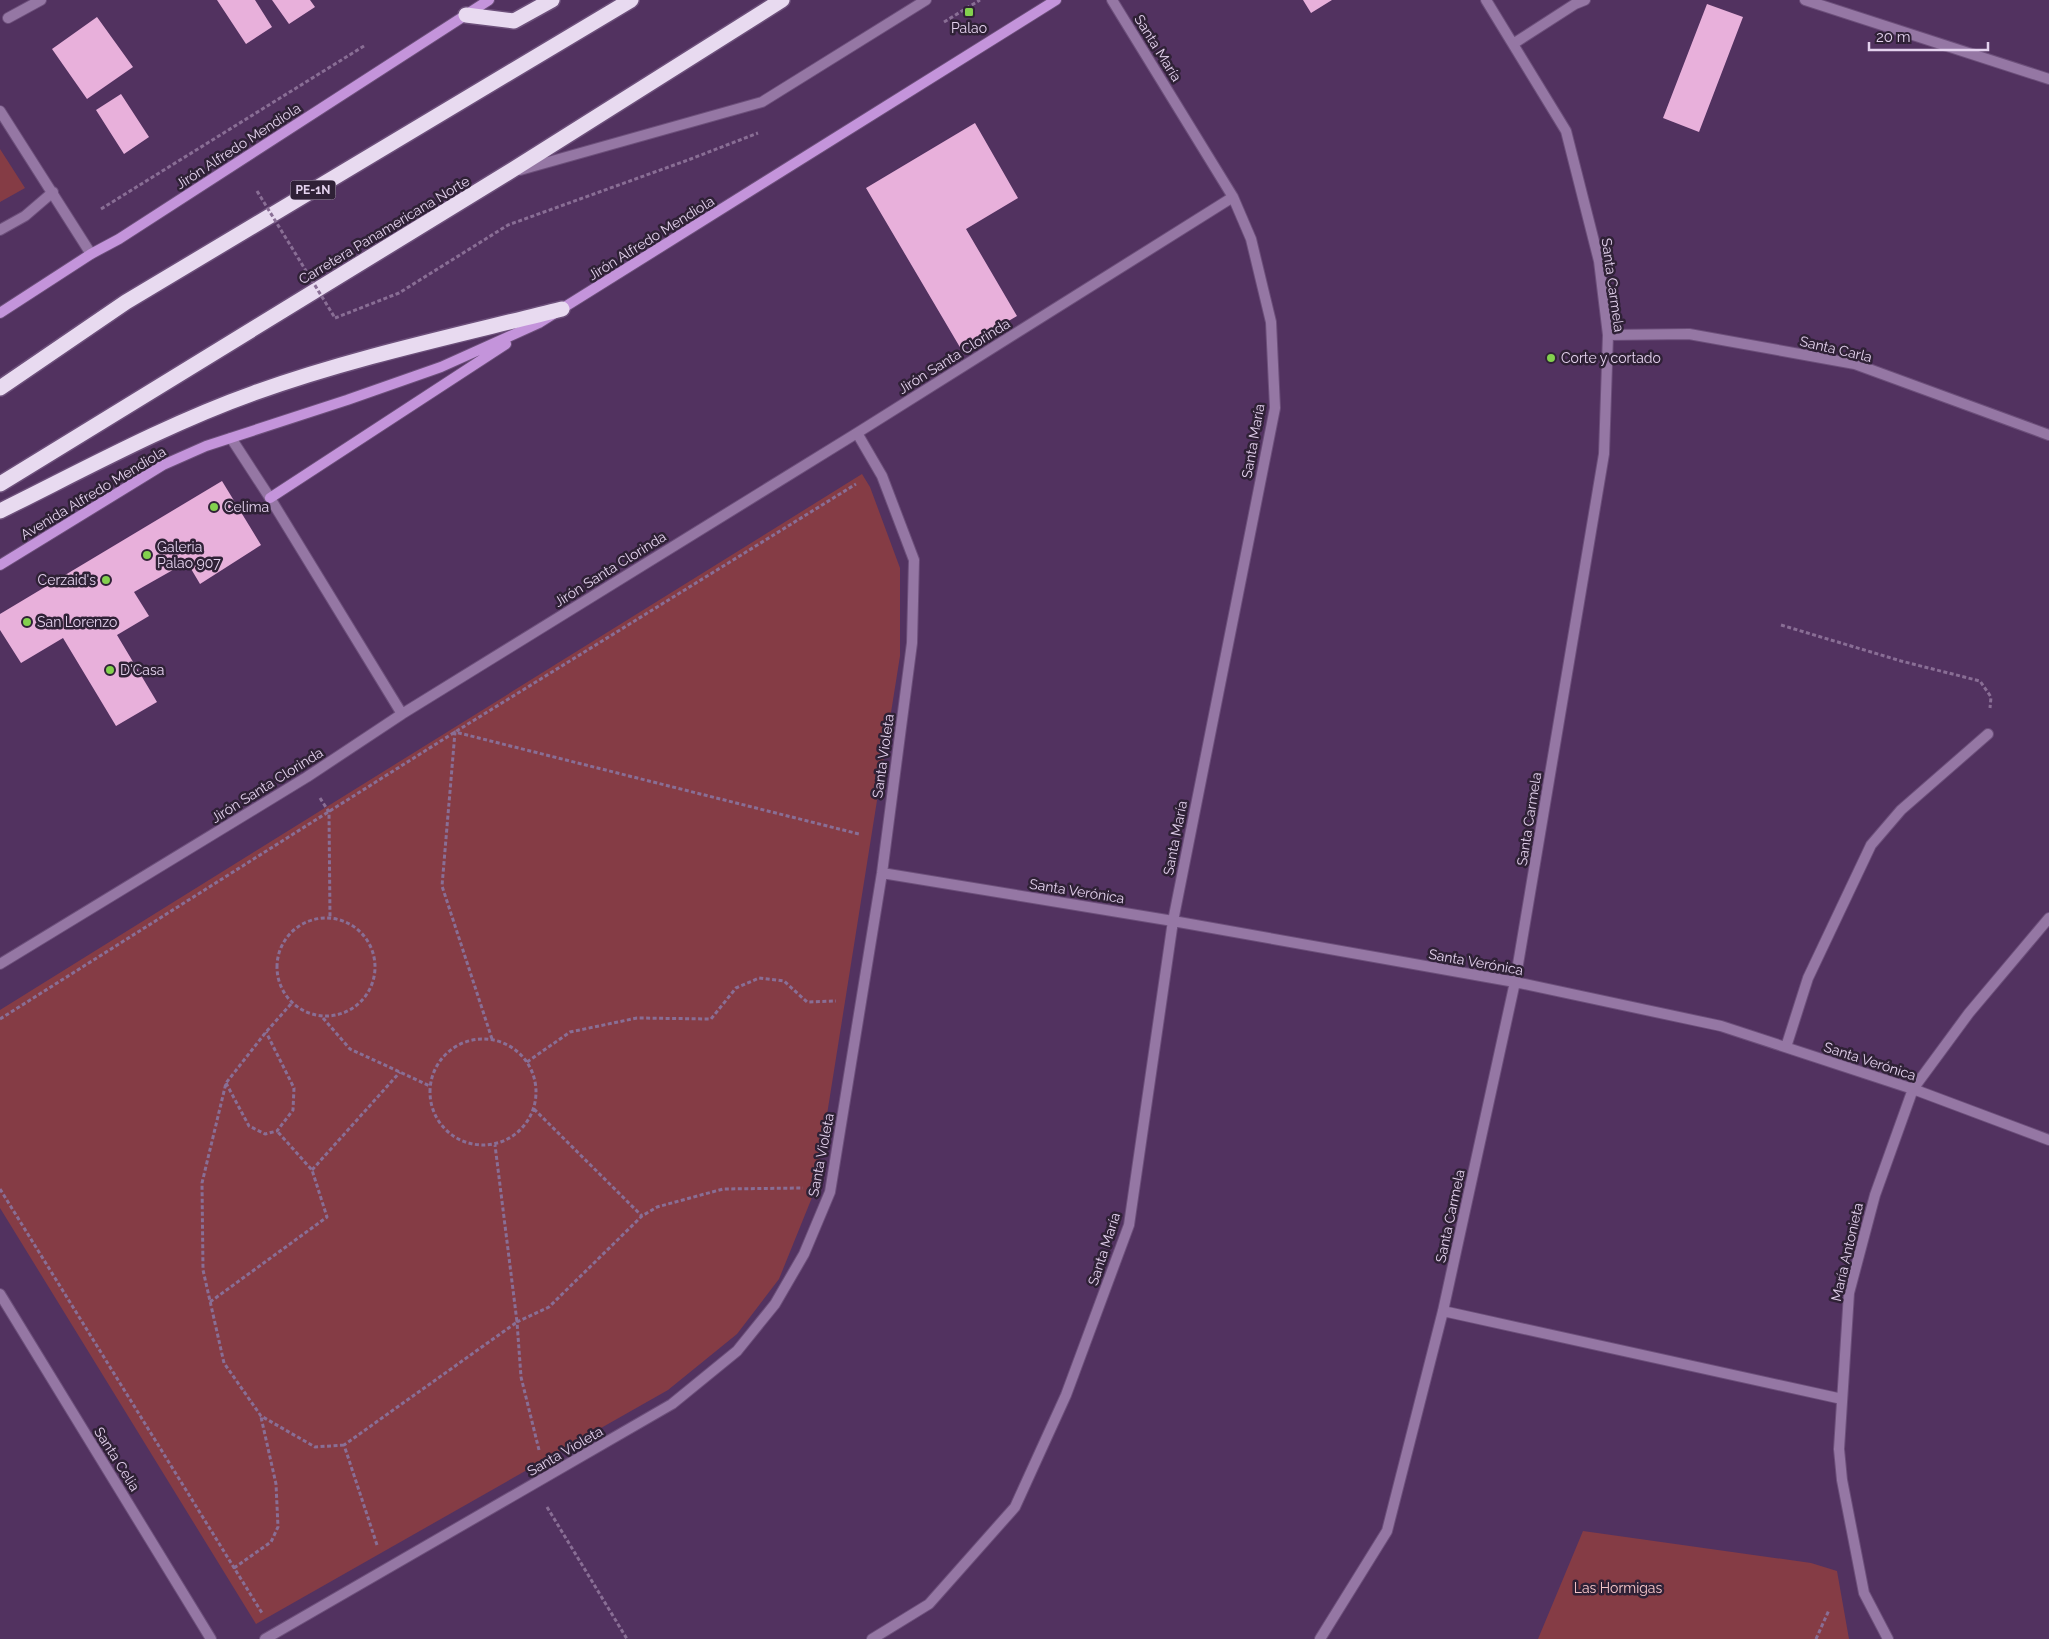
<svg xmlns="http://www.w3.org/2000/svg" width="2049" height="1639" viewBox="0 0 2049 1639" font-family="Raleway,sans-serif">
  <rect width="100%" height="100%" fill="#523260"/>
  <path fill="#853c45" d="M0,149L25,188L0,202Z
    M862,474L870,487L900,568V656L815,1190L779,1279L737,1334L668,1390L256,1624L0,1208V1010Z
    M1583,1531L1811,1563L1837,1571L1849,1639H1538Z"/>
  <path fill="#e8b0db" d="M217,0H255L272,27L246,44Z
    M272,0H310L315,7L289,24Z
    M1303,0H1332L1311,13Z
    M1707,4L1743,17L1699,132L1663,118Z
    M97,17L133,67L87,99L52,49Z
    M121,94L149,137L124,154L96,110Z
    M975,123L1018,198L966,229L1017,316L961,349L866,188Z
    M222,481L261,545L200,584L187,562L134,592L149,616L117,635L157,702L116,726L63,638L21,663L0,630V614Z"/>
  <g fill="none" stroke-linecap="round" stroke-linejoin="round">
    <g stroke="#6c4f7a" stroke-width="12">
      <path id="service" d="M520,170L762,102L926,0"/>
    </g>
    <g stroke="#6c4f7a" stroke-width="12">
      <path id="minor" d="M1805,0L2049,79
        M8,18L41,0
        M1513,44L1575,4L1585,0
        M1608,335L1689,334L1855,364L2049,435
        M231,438L270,498L402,714
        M882,873L1173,921L1515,982L1721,1026L1913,1089L2049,1140
        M0,964L307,777L402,714L857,433L1233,197
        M1786,1047L1808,978L1871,845L1901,810L1988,734
        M0,1294L211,1639
        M1443,1311L1842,1399
        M265,1639L672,1404L737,1351L775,1304L804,1254L830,1192L882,873L912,643L914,560L882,476L857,433
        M872,1639L929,1604L1015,1507L1066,1395L1129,1225L1173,921L1275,408L1271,322L1251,239L1233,197L1112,0
        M1320,1639L1387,1531L1443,1311L1515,982L1604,454L1608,335L1599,261L1566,131L1486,0
        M1888,1639L1864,1593L1842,1480L1839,1449L1849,1293L1875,1195L1913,1089L1969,1013L2049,918"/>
    </g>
    <g stroke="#6c4f7a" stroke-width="12">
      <path id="tertiary" d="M0,111L91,254
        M0,230L25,216L53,192"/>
    </g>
    <g stroke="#6c4f7a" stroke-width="12">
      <path id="secondary" d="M0,313L91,254L119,239L489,0
        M270,498L506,344
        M0,565L163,465L206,446L347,400L441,367L539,323L1056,0"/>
    </g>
    <g stroke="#6c4f7a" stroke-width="18">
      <path id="motorway" d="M466,15L514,21L552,0
        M0,388L126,302L631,0
        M0,484L509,172L782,0
        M0,511C83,470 167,424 254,393C354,357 459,335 562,309"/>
    </g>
    <path stroke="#896e95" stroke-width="3" stroke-dasharray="4 2.5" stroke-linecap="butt" d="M944,22L980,0
      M101,209L364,46
      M335,318L399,293L508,225L688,160L758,133
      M1781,625L1901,661L1980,681L1991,697L1990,708
      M320,798L329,812L330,918
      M277 967a49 49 0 1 1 98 0a49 49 0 1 1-98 0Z
      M291,1004L266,1032L226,1083L202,1183L203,1270L224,1363L261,1416L315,1447L344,1445
      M323,1018L350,1049L430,1086
      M0,1019L455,732L856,484
      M430 1092a53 53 0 1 1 106 0a53 53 0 1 1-106 0Z
      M492,1039L442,886L455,732L859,834
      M527,1062L570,1032L637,1018L711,1019L736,988L759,978L784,981L807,1002L836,1001
      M226,1083L249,1126L265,1134L277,1131L293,1110L294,1088L266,1032
      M534,1109L642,1216
      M312,1170L400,1072
      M0,1189L262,1613
      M210,1302L327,1217L312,1170L277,1131
      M539,1450L521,1377L517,1322L549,1307L642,1216L657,1207L723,1189L803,1188
      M547,1507L627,1639
      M377,1545L344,1445L517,1322L495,1145
      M234,1568L271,1542L278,1527L276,1484L261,1417
      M1816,1639L1829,1610"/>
    <use href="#service" stroke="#9577a4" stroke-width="10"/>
    <use href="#minor" stroke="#9577a4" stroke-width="10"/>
    <use href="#tertiary" stroke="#9577a4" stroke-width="10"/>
    <use href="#secondary" stroke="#c494db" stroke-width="10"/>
    <use href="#motorway" stroke="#e8daf0" stroke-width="15"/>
    <path stroke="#896e95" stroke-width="3" stroke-dasharray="4 2.5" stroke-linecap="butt" d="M257,191L335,318"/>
  </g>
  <g fill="#83d04e" stroke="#2f2136" stroke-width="2">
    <rect x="964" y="7" width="10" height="10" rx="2.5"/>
    <circle cx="1551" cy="358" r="5"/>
    <circle cx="214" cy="507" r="5"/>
    <circle cx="147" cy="555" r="5"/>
    <circle cx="106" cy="580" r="5"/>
    <circle cx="27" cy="622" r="5"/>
    <circle cx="110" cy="670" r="5"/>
  </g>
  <g text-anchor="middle" stroke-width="5" stroke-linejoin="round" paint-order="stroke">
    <rect fill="#2f2136" stroke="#ae9db7" stroke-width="1" x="290.5" y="180.5" width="45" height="19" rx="4"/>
    <g font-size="12" font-weight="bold" fill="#e4d2ee">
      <text x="313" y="194">PE-1N</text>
    </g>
    <g font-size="14" fill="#e4d2ee" stroke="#2f2136" text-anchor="start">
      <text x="969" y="33" text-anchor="middle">Palao</text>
      <text x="1561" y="363">Corte y cortado</text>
      <text x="224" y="512">Celima</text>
      <text x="157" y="552">Galeria<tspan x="157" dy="16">Palao 907</tspan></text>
      <text x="96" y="585" text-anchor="end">Cerzaid's</text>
      <text x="37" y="627">San Lorenzo</text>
      <text x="120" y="675">D'Casa</text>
    </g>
    <g font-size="14" fill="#e4d2ee" stroke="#2f2136">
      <text transform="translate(1158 48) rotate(58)" y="5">Santa María</text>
      <text transform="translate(238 146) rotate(-33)" y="5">Jirón Alfredo Mendiola</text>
      <text transform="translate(384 230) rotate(-31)" y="5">Carretera Panamericana Norte</text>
      <text transform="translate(651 238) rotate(-32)" y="5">Jirón Alfredo Mendiola</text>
      <text transform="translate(1613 285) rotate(82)" y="5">Santa Carmela</text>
      <text transform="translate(1836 349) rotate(13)" y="5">Santa Carla</text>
      <text transform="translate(954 356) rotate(-32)" y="5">Jirón Santa Clorinda</text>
      <text transform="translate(1253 441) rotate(-80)" y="5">Santa María</text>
      <text transform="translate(93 493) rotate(-31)" y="5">Avenida Alfredo Mendiola</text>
      <text transform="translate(610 569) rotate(-32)" y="5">Jirón Santa Clorinda</text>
      <text transform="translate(883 756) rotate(-82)" y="5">Santa Violeta</text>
      <text transform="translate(267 785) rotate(-32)" y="5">Jirón Santa Clorinda</text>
      <text transform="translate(1529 819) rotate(-81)" y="5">Santa Carmela</text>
      <text transform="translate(1175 838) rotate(-79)" y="5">Santa María</text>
      <text transform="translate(1077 891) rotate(9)" y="5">Santa Verónica</text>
      <text transform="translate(1476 962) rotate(10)" y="5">Santa Verónica</text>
      <text transform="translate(1870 1061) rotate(18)" y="5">Santa Verónica</text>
      <text transform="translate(821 1155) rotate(-79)" y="5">Santa Violeta</text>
      <text transform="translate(1450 1216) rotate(-78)" y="5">Santa Carmela</text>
      <text transform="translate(1104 1249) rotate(-72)" y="5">Santa María</text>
      <text transform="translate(1847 1252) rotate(-77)" y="5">María Antonieta</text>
      <text transform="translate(565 1451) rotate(-30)" y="5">Santa Violeta</text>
      <text transform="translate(117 1459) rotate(58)" y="5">Santa Celia</text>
    </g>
    <g font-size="14" fill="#f6c6c9" stroke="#2f2136">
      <text x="1618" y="1593">Las Hormigas</text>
    </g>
  </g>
  <path d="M1869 42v8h119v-8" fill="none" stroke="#e4d2ee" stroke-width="2.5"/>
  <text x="1876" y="42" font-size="15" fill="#e4d2ee" stroke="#2f2136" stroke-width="4" paint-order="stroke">20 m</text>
</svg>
